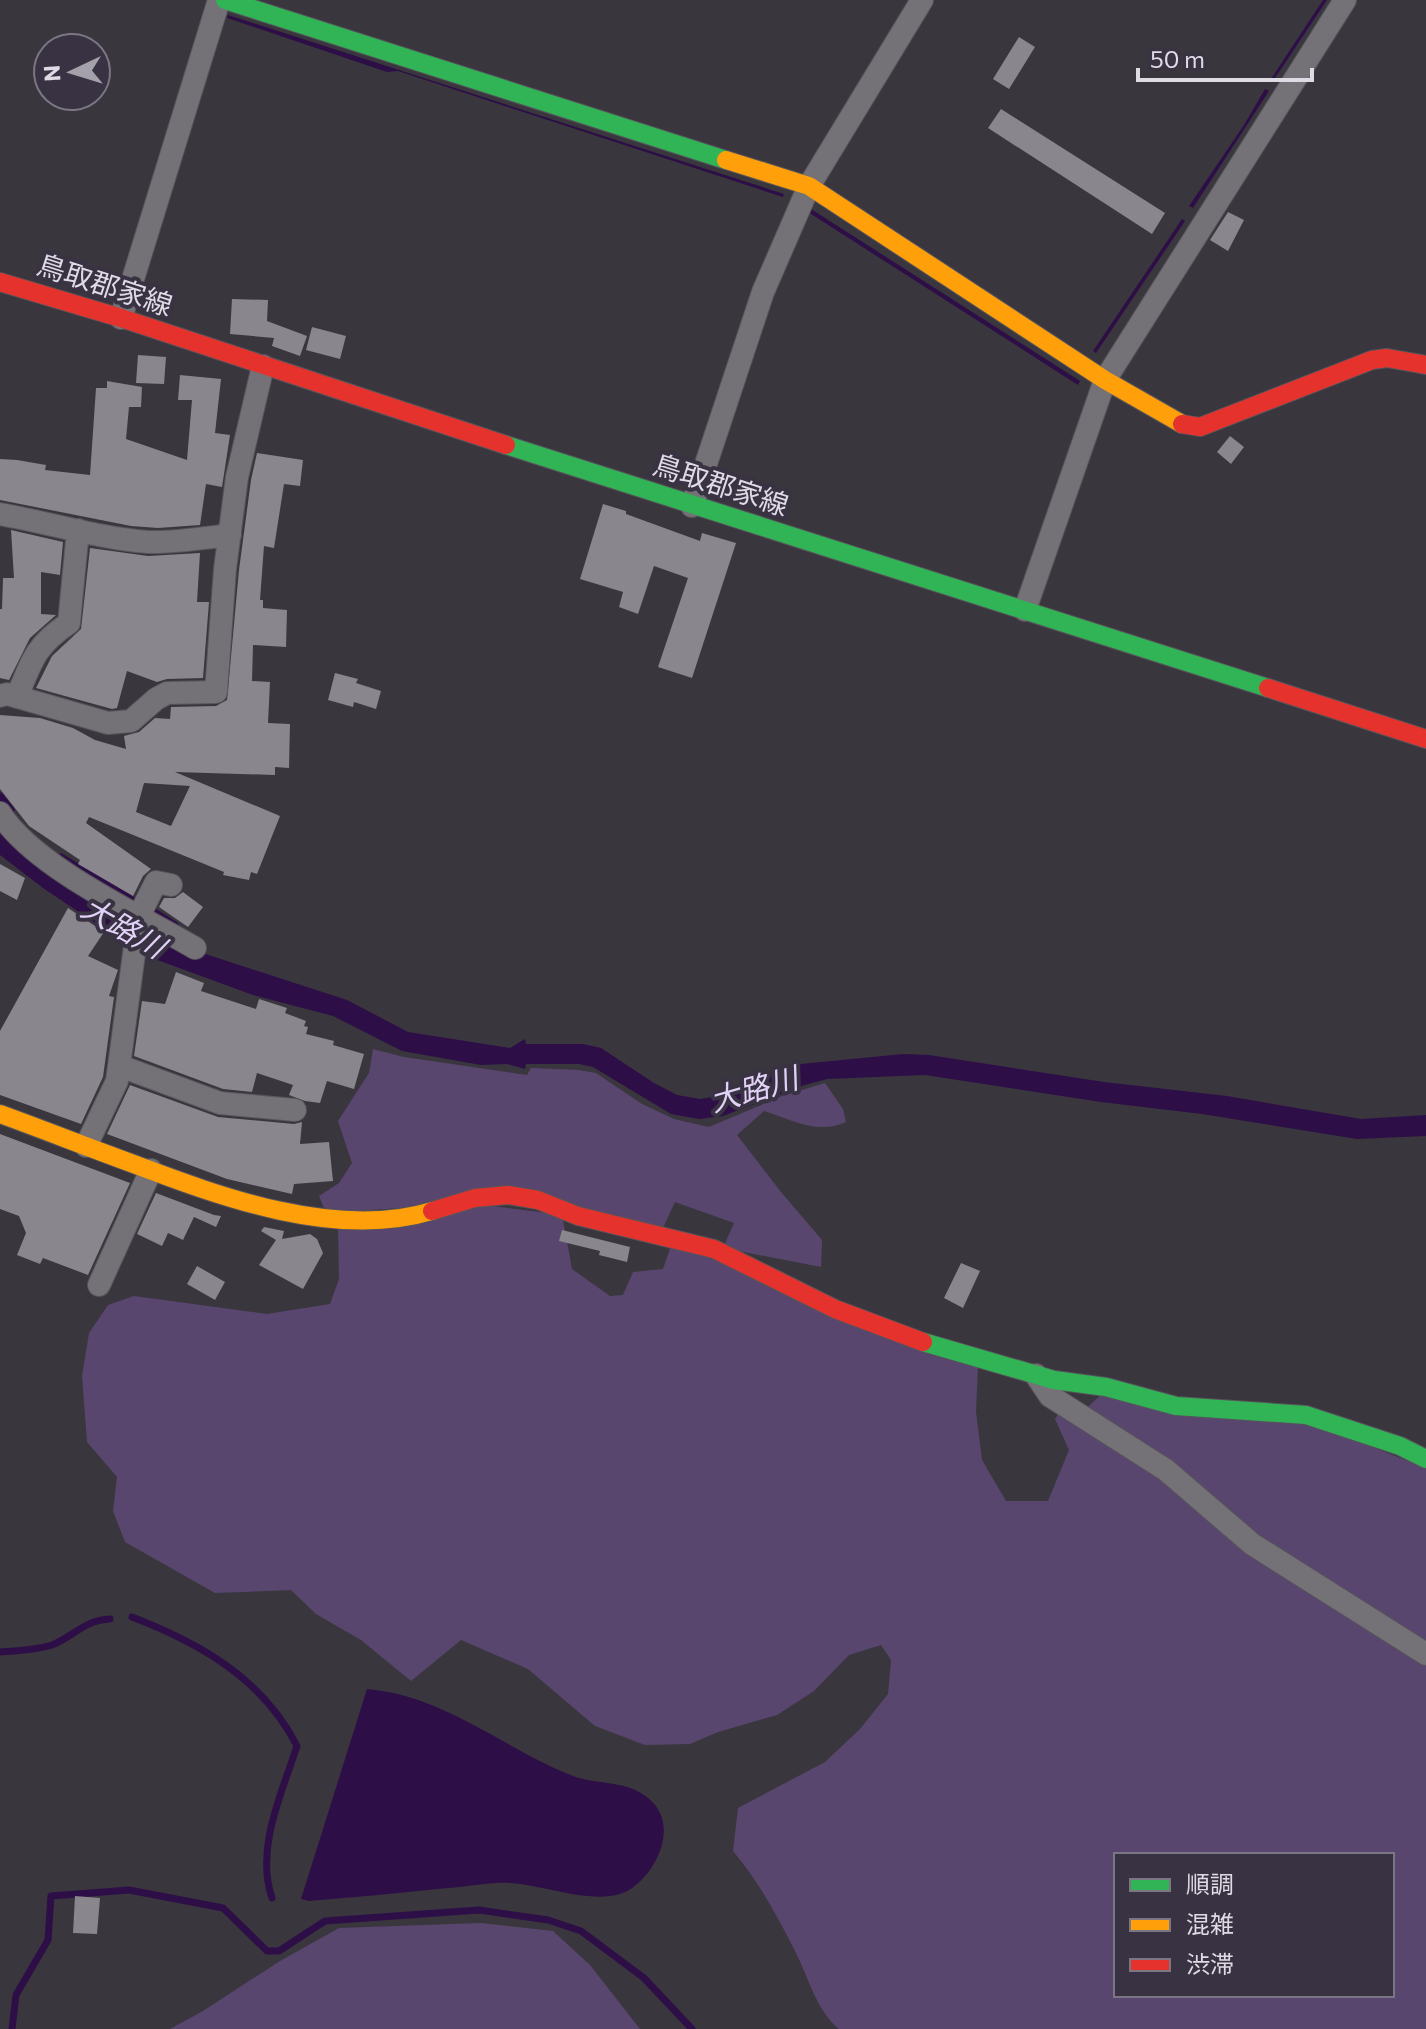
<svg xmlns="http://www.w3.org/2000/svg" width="1426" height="2029" viewBox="0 0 1426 2029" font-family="Commissioner,'Noto Sans JP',sans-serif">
  <rect width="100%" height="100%" fill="#3a363e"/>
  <path fill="#59466f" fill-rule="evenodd" d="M373,1049L404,1057L527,1075L531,1068L578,1070L596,1073L642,1104L674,1119L709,1127L782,1096L825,1083L843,1109L846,1122C817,1135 793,1120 764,1111L737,1135L781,1192L822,1240L821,1267L723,1248L734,1223L675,1202L662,1230L546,1198L326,1213L319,1196L339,1183L352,1163L338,1121L369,1073Z
    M470,1203L562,1215L572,1269L610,1296L623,1295L633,1272L663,1269L672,1243L978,1365L976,1412L982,1460L1006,1501H1048L1069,1450L1055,1419L1061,1409L1426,1661V2029H839C817,2011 809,1979 796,1953C778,1917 759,1882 733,1851L738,1808L825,1762L860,1729L888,1694L891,1660L881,1645L849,1655L814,1691L777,1715L718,1732L690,1744L645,1745L595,1726L528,1669L461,1640L411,1681L361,1640L316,1614L291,1590L215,1593L125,1542L113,1511L117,1477L87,1442L82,1376L89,1333L108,1305L134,1296L267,1314L330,1304L339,1279L338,1223ZM1116,1855H1392V1995H1116Z
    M1103,1393L1305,1421L1426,1468V1648L1372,1617L1081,1413Z
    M481,1923L553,1931L590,1965L640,2029H170L203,2011L280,1961L339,1928Z"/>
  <path fill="#2d0e47" d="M1323,0H1327L1273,81L1271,79Z
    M228,15L784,194L783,197L398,71L387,72L227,18Z
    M1265,89L1269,91L1193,208L1189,206L1244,125Z
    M811,209L1080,381L1078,385L808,212Z
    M1182,219L1185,221L1096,353L1093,351Z
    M0,828L190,949L347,1000L408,1032L510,1048L525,1039L526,1044H583L601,1048L654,1083L677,1095L700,1099L719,1096L801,1064L903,1054L929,1055L1104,1082L1227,1096L1361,1119L1426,1115V1136L1357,1139L1202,1114L1101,1102L925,1075L827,1079L805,1085L723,1116L699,1119L671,1114L593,1067L579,1064H526L525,1069L507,1064L481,1065L402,1051L333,1016L253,995L141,954L43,888L0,855Z
    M367,1689C446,1696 502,1748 573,1776C597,1785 627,1780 648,1798C680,1823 658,1872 629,1890C599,1908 542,1884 509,1883C489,1882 468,1887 448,1888C402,1893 355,1897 309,1901L301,1899Z"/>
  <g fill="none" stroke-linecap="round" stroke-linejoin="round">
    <path stroke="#2d0e47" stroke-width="7" d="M0,796L11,810
      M61,857L131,899
      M151,910L175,925
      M132,1617C200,1643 263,1679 297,1746C282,1793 255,1848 272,1898
      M0,1652C16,1651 36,1650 52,1645C73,1637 84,1620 110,1619
      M12,2029L16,1995L48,1940L51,1896L129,1890L223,1908L267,1951H279L325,1921L479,1910L548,1920L581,1931L644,1978L692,2029"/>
  </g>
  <path fill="#89868d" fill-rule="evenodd" d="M1019,37L1035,47L1009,89L993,79Z
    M1001,109L1165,213L1152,234L988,128Z
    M1228,212L1244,220L1228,251L1210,240Z
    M146,287L170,295L165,312L141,304Z
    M232,299L268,300L267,321L307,336L300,356L272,346L274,338L230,334Z
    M312,327L346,336L340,359L306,350Z
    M138,355L166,357L164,384L136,383Z
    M180,375L221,379L215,433L230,435L222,487L206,484L200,525L158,528L131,526L0,500V459L17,460L46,465L45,470L90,475L96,388H107V381L142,387L141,407H129L126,439L187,460L192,400H178Z
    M1230,436L1244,447L1231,464L1217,452Z
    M257,453L303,460L300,486L284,484L274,548L264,546L260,600H263V608L287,610L286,647L253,645L252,681L270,682L268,723L290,724L289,768L275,767V775L175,772L280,816L257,874L251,872L249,880L223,875L224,872L89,817L86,823L151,869L143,876L133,896L78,864L80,860L29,826L0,789V715L40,718L73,728L95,740L126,749L124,736L139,732L155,718L170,719L171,707L216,706L227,700L239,570L251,480ZM144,783L190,786L171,826L136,812Z
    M603,504L626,511V514L700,541L702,533L736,543L692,678L658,667L688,578L654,566L638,614L619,607L623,592L580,579Z
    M11,530L63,542L60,575L41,572V614L56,615L30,638L9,680L0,678V609H2L3,578H14Z
    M90,548L148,556L200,553L197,602H209L203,678L167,679L157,682L127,671L117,708L112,709L36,688L52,656L81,629Z
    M335,673L358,679L356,683L381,691L376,709L354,702L353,707L328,700Z
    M0,864L25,878L17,900L0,891Z
    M183,892L203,907L188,927L159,907L164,898H175Z
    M68,908L104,932L88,956L118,970L109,996L114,997L103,1077L81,1124L0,1095V1031Z
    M176,972L204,983L201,991L256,1009L259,999L287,1008L285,1013L306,1021L304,1026L308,1027L306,1034L334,1041L333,1045L364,1054L354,1089L327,1081L320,1103L305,1101L289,1095L293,1085L257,1073L252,1092L223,1089L134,1056L142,1001L165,1004Z
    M130,1085L218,1117L294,1124L302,1122L300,1144L329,1142L333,1181L294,1184L292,1194L227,1179L107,1134Z
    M0,1134L130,1183L88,1275L43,1258L40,1264L17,1255L26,1233L19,1216L0,1209Z
    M156,1193L214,1215L221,1216L216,1227L194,1217L183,1240L168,1233L162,1246L137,1234Z
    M264,1227L284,1231L282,1239L310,1234L317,1239L323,1253L303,1289L259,1265L276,1240L261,1231Z
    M562,1230L630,1247L627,1262L599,1255L600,1251L559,1241Z
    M961,1263L980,1271L963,1308L944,1298Z
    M197,1266L225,1282L215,1300L187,1284Z
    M75,1896L100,1898L97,1934L73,1933Z"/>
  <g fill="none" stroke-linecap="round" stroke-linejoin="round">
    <g stroke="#57545b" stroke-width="24">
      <path id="street" d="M121,318L219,0
        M692,506L763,292L809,186L922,0
        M0,514C50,523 98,538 148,542C175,543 203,538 230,535
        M1025,610L1105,380L1345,0
        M0,696L7,694L108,723L131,721L156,699L167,693L216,692L225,569L237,477L263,366
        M17,697C32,660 35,646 69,623L78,530
        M0,813C34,867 139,915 195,948
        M120,1066L220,1103L295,1110
        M86,1146L117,1081L139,916L156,882L171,885
        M99,1285L151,1170
        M1036,1375L1050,1396L1166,1470L1252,1544L1426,1654"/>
    </g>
    <g stroke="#57545b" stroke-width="20">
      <path id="fast" d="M225,0L726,160
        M506,445L1268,688
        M923,1342L1054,1380L1106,1387L1176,1406L1306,1415L1400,1446L1426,1459"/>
    </g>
    <g stroke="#57545b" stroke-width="20">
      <path id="slow" d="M726,160L809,186L1105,380L1182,424
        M0,1114C44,1130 87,1147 131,1163C221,1197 336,1240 432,1211"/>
    </g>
    <g stroke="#57545b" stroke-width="20">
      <path id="jam" d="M0,282L121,318L506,445
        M1182,424L1200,427L1372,360L1387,358L1426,365
        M1268,688L1426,739
        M432,1211L475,1198L508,1195L538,1200L578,1216L714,1249L835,1309L923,1342"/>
    </g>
    <use href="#street" stroke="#747177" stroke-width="22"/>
    <use href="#fast" stroke="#30b455" stroke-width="18"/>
    <use href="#slow" stroke="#ff9f0a" stroke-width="18"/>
    <use href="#jam" stroke="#e5322d" stroke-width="18"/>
  </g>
  <g text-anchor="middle" stroke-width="8" stroke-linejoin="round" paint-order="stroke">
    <g font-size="28" fill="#dfdbe5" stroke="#393242">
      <text transform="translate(105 285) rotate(18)" y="10">鳥取郡家線</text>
      <text transform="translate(721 485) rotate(18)" y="10">鳥取郡家線</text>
    </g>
    <g font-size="30" font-style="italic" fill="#e2d2f8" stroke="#393242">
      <text transform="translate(123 928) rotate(30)" y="10">大路川</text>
      <text transform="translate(754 1090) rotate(-16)" y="10">大路川</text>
    </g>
  </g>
  <rect x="1114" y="1853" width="280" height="144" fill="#393242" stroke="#7b7683" stroke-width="2"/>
  <rect x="1130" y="1879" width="40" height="12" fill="#30b455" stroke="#7b7683" stroke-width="2"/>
  <text x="1186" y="1893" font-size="24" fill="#dfdbe5">順調</text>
  <rect x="1130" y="1919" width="40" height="12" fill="#ff9f0a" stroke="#7b7683" stroke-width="2"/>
  <text x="1186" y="1933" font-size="24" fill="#dfdbe5">混雑</text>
  <rect x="1130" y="1959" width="40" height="12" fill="#e5322d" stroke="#7b7683" stroke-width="2"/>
  <text x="1186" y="1973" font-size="24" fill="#dfdbe5">渋滞</text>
  <g transform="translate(72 72) rotate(266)"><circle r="38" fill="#393242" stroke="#7b7683" stroke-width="2"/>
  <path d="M0-6L14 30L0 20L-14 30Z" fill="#a5a1ab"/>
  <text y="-12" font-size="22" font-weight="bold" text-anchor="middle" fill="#dfdbe5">N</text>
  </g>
  <path d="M1138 68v12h174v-12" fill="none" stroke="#dfdbe5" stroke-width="4"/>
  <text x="1150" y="68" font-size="24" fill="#dfdbe5" stroke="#393242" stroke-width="6" paint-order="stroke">50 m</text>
</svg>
